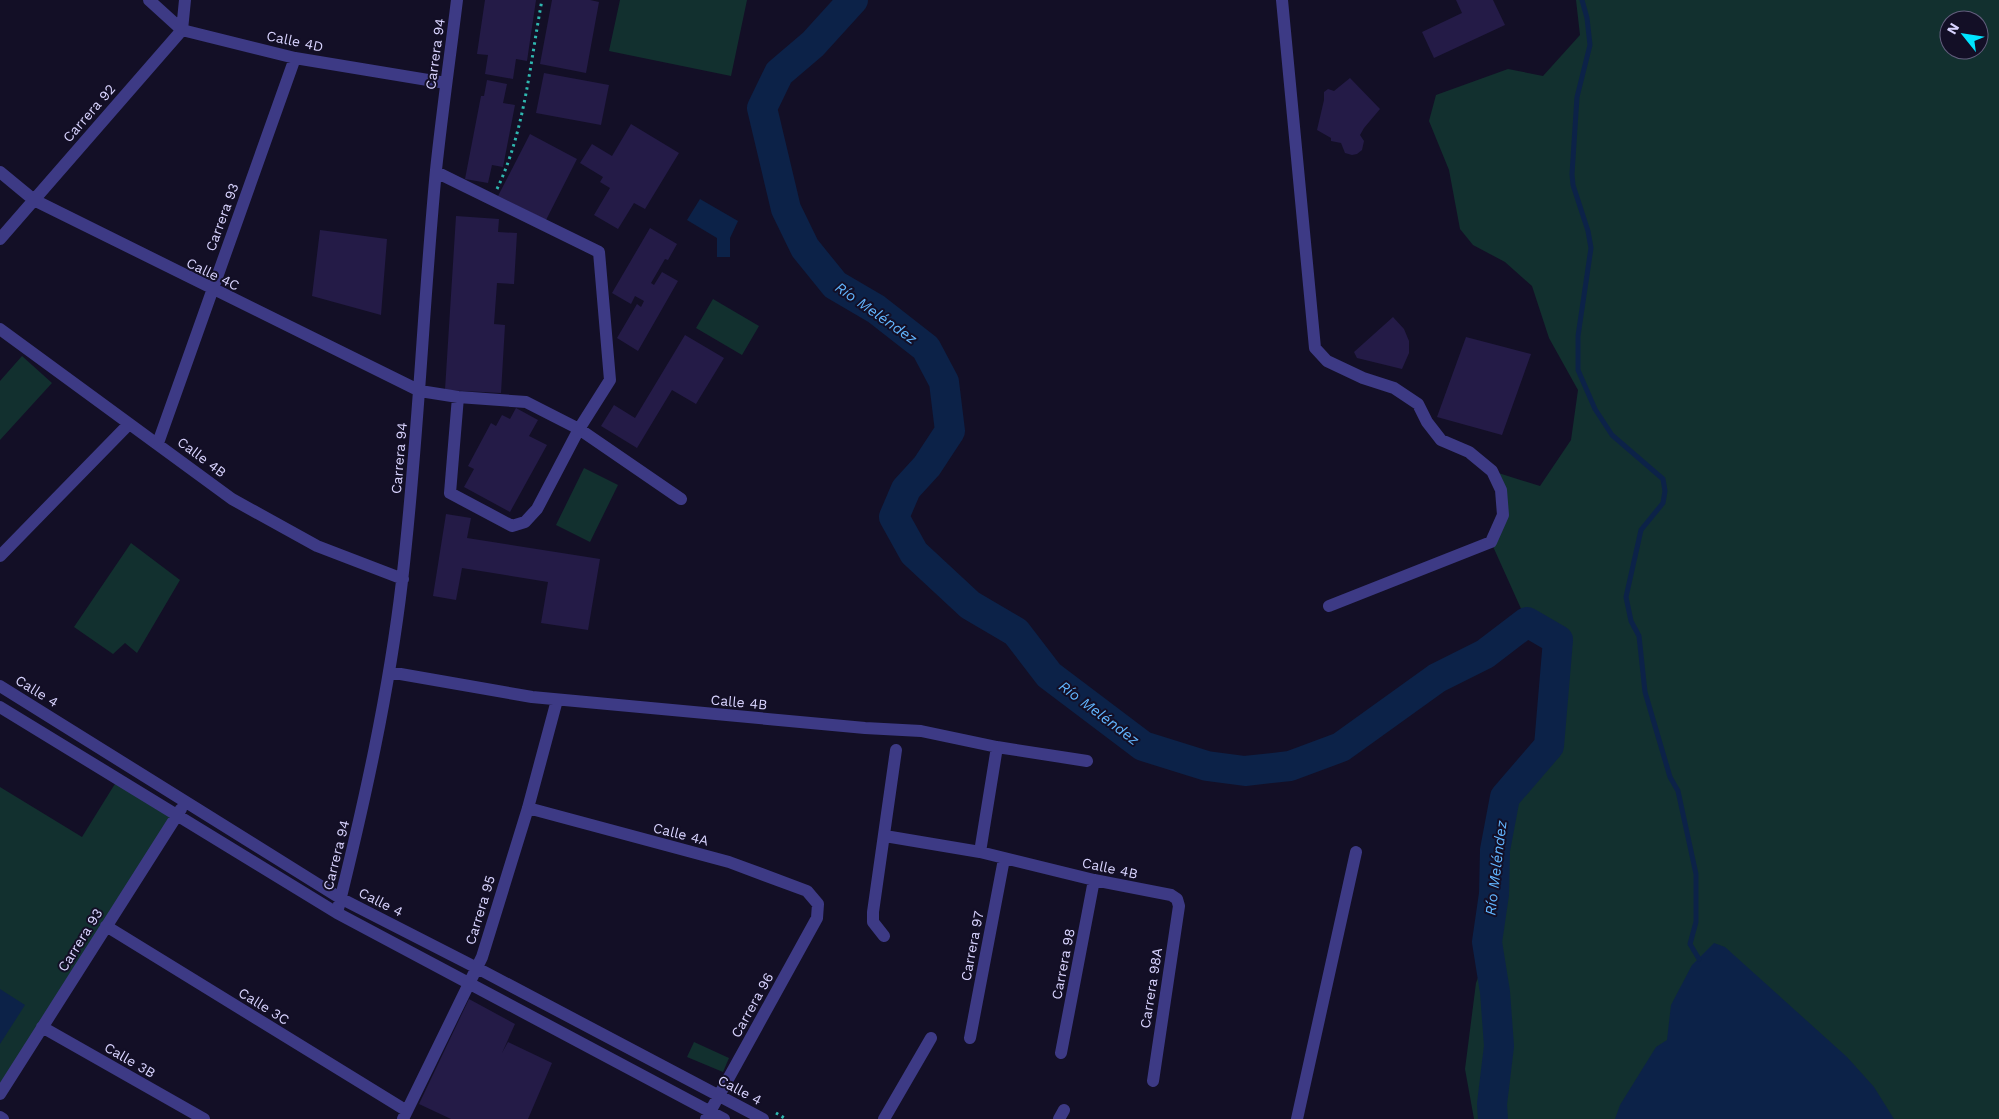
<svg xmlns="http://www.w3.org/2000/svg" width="1999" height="1119" viewBox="0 0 1999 1119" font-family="'Work Sans',sans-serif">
  <rect width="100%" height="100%" fill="#130f26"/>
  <path fill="#12302f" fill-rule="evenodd" d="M620,0H747L731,76L609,51Z
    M1576,0H1999V1119H1474L1465,1069L1476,983L1488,951L1487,942L1494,894L1495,850L1505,797L1549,746L1558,640L1527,622L1491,542L1503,515L1492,471L1540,486L1571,440L1578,390L1549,338L1532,286L1505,262L1473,245L1460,229L1449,170L1429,121L1436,95L1508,69L1543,76L1580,35ZM1949,20H1979V50H1949Z
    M713,299L759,326L742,355L696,328Z
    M22,356L52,383L0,440V381Z
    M584,468L618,485L590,542L556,525Z
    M131,543L180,580L137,653L125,643L113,654L74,627Z
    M118,779L177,815L0,1094V787L82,837Z
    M694,1042L729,1058L723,1072L687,1057Z"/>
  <path fill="#0c2248" d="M700,199L738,221L730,238V257H717V238L687,220Z
    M1714,943L1725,947L1847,1057L1874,1087L1894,1119H1615L1620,1105L1656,1047L1667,1040L1671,1005L1692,965Z
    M0,989L25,1005L0,1044Z"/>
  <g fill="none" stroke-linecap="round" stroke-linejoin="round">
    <path stroke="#0c2248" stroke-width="5" d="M1582,0L1587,18L1590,45L1577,97L1572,174L1573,185L1588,231L1591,248L1578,336V370L1595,409L1612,435L1663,479L1665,491L1663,503L1641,530L1626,597L1631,621L1639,636L1645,692L1670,777L1678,791L1696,874V922L1690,944L1699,959"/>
    <path stroke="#0c2248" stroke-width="30" d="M853,0L813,44L779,73L762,108L786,209L805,248L835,285L876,309L926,348L944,382L950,431L927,466L906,489L894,517L914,553L970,605L1016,632L1049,675L1143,746L1207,766L1245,771L1290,766L1341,747L1437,678L1485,654L1527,622L1558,640L1549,746L1505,797L1495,850L1494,894L1487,942L1495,992L1499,1046L1492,1104L1493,1119"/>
  </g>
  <path fill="#241b47" d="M485,0H536L527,61L516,59L513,79L485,74L488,55L477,54Z
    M552,0H590L599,2L586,73L540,64Z
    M1456,0H1493L1505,25L1434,58L1422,32L1462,13Z
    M544,73L609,85L601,125L536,113Z
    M1350,78L1380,109L1364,128L1360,135L1364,141L1362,150L1357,154L1352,155L1345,153L1341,143L1331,141V138L1317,130L1324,100V92L1328,89L1334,91Z
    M487,80L507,84L503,103L515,105L503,167L492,165L488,183L465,179L481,96H484Z
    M631,124L679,153L645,209L634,203L618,229L594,215L610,188L600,182L603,177L580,163L592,144L612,156Z
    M530,134L577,159L546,220L498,196Z
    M456,216L499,219L498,232L517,233L514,284L497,283L494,324L505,325L501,393L445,390Z
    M650,228L677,244L668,260L665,259L651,283L654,285L662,272L678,281L638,351L617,338L637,304L641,307L644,301L635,296L631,304L612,293Z
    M320,230L387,239L381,315L312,296Z
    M1393,317L1404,329L1409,341V353L1402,369L1357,358L1354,352Z
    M685,335L724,358L696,404L672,390L637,448L601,426L614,405L635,418Z
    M1466,337L1531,354L1502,435L1437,417Z
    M516,408L538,420L529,436L547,445L510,512L464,487L474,469L468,466L491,423L496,426L502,415L510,419Z
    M446,514L471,518L467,538L600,559L588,630L541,623L548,582L462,568L456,600L433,596Z
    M469,999L515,1024L502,1053L508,1042L552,1063L528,1119H451L419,1104Z"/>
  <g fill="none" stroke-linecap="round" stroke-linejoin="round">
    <path stroke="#2fb8b0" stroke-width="3" stroke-dasharray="2.5 4" stroke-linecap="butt" d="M497,189C525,130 530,63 542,0
      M776,1113L786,1119"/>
    <path stroke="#3d3a85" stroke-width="12" d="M149,0L182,30L295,58L446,83
      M1282,0L1315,348L1327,361L1363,378L1394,388L1418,404L1427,422L1441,440L1469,452L1492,471L1501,490L1503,515L1491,542L1329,606
      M0,172L34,200L420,391L458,397L526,402L579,429L681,499
      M436,172L599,252L610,380L579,429L537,509L525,522L512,526L450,493L458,397
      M0,239L182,30L185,0
      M0,329L232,499L317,546L403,579
      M158,443L295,58
      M0,556L129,424
      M389,672L532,697L865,728L921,731L997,747L1087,761
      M0,686L340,898L477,968L763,1119
      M0,707L337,913L724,1119
      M528,808L729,862L807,891L818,904L817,918L706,1119
      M885,836L980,852L1094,880L1171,895L1177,899L1179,906L1153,1081
      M980,852L997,747
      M337,913C364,804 389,693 402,581C418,445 423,307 436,170C442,113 450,57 457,0
      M106,926L407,1111
      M884,936L873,922V912L896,750
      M42,1027L204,1119
      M970,1038L1004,859
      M1061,1053L1094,880
      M0,1094L181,809
      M0,1117L3,1119
      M403,1119L482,957L528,808L557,700
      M884,1119L931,1038
      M1059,1119L1064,1110
      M1297,1119L1356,852"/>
  </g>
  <g text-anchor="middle" stroke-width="4" stroke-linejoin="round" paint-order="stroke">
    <g font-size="14" fill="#d9d4ff" stroke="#130f26">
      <text transform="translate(295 41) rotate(12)" y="5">Calle 4D</text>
      <text transform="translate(435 54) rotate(-82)" y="5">Carrera 94</text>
      <text transform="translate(89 113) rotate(-49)" y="5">Carrera 92</text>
      <text transform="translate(222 217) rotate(-70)" y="5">Carrera 93</text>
      <text transform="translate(213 274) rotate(26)" y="5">Calle 4C</text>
      <text transform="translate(202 457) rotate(37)" y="5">Calle 4B</text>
      <text transform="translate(399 458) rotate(-85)" y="5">Carrera 94</text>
      <text transform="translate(37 691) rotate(32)" y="5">Calle 4</text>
      <text transform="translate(739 702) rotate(5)" y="5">Calle 4B</text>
      <text transform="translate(681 834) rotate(14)" y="5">Calle 4A</text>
      <text transform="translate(336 855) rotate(-76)" y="5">Carrera 94</text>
      <text transform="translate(1110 868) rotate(12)" y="5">Calle 4B</text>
      <text transform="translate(381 902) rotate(27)" y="5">Calle 4</text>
      <text transform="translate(480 910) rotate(-73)" y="5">Carrera 95</text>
      <text transform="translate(80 940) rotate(-58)" y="5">Carrera 93</text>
      <text transform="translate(972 946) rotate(-79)" y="5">Carrera 97</text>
      <text transform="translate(1063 964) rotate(-79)" y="5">Carrera 98</text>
      <text transform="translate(1151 988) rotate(-81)" y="5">Carrera 98A</text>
      <text transform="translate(752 1005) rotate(-61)" y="5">Carrera 96</text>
      <text transform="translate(264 1006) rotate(32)" y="5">Calle 3C</text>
      <text transform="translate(130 1060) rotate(30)" y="5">Calle 3B</text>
      <text transform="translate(740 1090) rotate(28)" y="5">Calle 4</text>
    </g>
    <g font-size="15" font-style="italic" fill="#62b6ff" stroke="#130f26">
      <text transform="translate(876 313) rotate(35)" y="5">Río Meléndez</text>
      <text transform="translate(1099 713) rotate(37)" y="5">Río Meléndez</text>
      <text transform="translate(1496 868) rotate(-83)" y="5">Río Meléndez</text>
    </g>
  </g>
  <g transform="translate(1964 35) rotate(300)"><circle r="24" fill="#130f26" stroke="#625e7d"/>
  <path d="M0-4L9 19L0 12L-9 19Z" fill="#00e5ff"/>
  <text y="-8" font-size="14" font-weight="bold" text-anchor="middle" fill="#d9d4ff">N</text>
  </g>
</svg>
